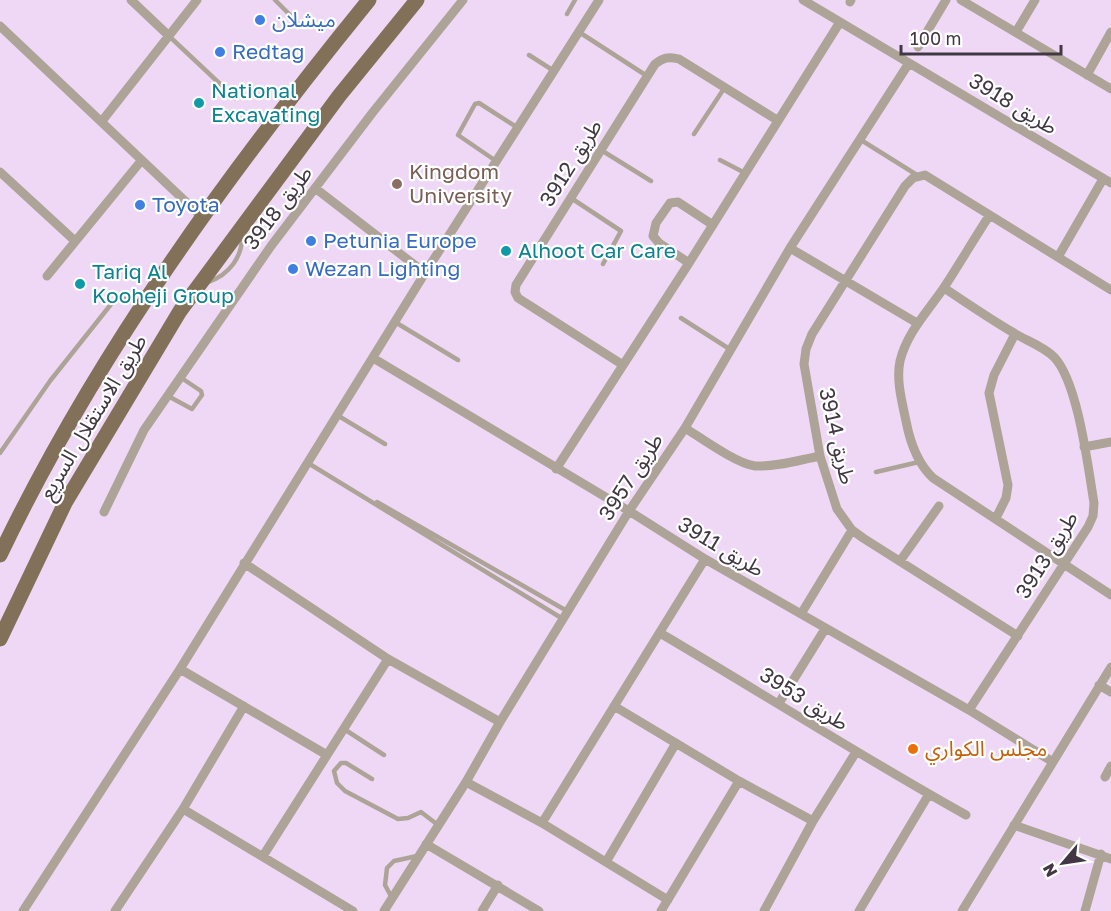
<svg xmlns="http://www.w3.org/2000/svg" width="1111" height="911" viewBox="0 0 1111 911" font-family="'Golos Text','Noto Sans Arabic',sans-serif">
  <rect width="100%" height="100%" fill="#eed8f6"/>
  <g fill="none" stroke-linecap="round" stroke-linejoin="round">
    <path stroke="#aea397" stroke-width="4.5" d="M275,0L298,23
      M567,14L575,0
      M579,32L647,76
      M169,36L235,98
      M529,55L554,71
      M694,134L725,87
      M861,140L917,175
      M601,150L651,181
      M720,160L745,173
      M496,161L458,135L475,104L479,103L518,128
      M571,198L621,231L603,264
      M208,282C229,275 243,257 242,234
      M681,318L731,350
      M395,322L458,360
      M168,396L192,409L202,395L201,391L180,377
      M337,415L385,444
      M0,453L50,381L112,303C122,294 130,300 140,307
      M308,463L563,619
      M876,472L919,462
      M377,502L567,611
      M344,729L384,755
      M372,779L346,763H341L334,771L337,783L345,791L398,819L408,818L421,812L438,825
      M392,898L385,885L387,868L394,861L417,856"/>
    <path stroke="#aea397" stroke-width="9" d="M131,0L169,36
      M803,0L1111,183
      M961,0L1111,89
      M850,2L851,0
      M0,26L203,218
      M1016,32L1035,0
      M918,47L946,0
      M1087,75L1111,32
      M102,121L197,0
      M0,172L75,241
      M315,188L425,273
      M989,216C974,239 960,263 945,286C929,310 907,332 900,361C896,380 902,402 906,421C910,442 917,463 933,478L1111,595
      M790,248L917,323
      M1058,257L1103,179
      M689,263L659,243L653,236L656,223L670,203L678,202L713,225
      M47,276L141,161
      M944,288C967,303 990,319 1014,333C1027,341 1043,346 1054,357C1078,382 1088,467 1094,503L1093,516L1088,527L969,710
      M373,358L629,511L705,559L969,710L1053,762
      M623,365L518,298L515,292L516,285L655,64C663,58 668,56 679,59L777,120
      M685,428C701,438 737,464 755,466C777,467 799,460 820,456
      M1084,447L1111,442
      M556,469L689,263L840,22
      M104,512L144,430L271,246L373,112L463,0
      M996,518L1006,498L1008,485L989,393L994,375L1015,334
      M900,561L939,506
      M244,563L388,659L500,722
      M801,614L852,530
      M660,633C762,693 862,757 966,815
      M1018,636L863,538L852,530L837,509L820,456L804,364L806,349L812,334L905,186L913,178L925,175L1111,290
      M180,669L327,755
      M1099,685L1111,692
      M779,703L825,629
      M614,706L739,781L813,821
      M1105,777L1111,766
      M466,782L542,823L668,900
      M183,809L353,911
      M542,823L705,559
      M1014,825L1111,859
      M426,844L539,911
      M263,856L388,659
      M606,862L676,743
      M23,911L180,669L425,273L599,0
      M115,911L183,809L244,706
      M384,911L466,782L500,722L629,511L685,428L790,248L909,63
      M482,911L498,885
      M661,911L739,781
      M764,911L813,821L856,752
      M859,911L929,794
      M962,911L1111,667
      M1085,911L1101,854"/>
    <path stroke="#827059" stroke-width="15" d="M0,555C96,354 229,172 369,0
      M0,639L65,503L180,311L339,96L417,0"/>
  </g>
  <g fill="#3f7fe0" stroke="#fff" stroke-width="2">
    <circle cx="260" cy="20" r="6"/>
    <circle cx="220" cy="52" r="6"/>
    <circle cx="140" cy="205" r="6"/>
    <circle cx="311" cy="241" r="6"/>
    <circle cx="293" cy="269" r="6"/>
  </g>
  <g fill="#0f9aa8" stroke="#fff" stroke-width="2">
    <circle cx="199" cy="103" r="6"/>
    <circle cx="506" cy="251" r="6"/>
    <circle cx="80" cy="284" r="6"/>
  </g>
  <circle fill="#8d6e63" stroke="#fff" stroke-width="2" cx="397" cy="184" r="6"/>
  <circle fill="#e8710a" stroke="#fff" stroke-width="2" cx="913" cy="749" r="6"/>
  <g text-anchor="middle" stroke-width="4.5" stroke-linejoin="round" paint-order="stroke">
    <g font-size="21" fill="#366cbe" stroke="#fff" text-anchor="start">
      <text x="272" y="27">ميشلان</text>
      <text x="232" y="59">Redtag</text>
      <text x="152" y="212">Toyota</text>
      <text x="323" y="248">Petunia Europe</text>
      <text x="305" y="276">Wezan Lighting</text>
    </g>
    <g font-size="21" fill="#0d838f" stroke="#fff" text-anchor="start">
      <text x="211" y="98">National<tspan x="211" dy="24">Excavating</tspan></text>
      <text x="518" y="258">Alhoot Car Care</text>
      <text x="92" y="279">Tariq Al<tspan x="92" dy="24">Kooheji Group</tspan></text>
    </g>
    <g font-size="21" fill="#413844" stroke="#fff">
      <text transform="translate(1013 104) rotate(31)" y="7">طريق 3918</text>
      <text transform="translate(571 163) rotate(-58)" y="7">طريق 3912</text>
      <text transform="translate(278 208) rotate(-53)" y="7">طريق 3918</text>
      <text transform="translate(93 417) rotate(-59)" y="7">طريق الاستقلال السريع</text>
      <text transform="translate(837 436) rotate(77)" y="7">طريق 3914</text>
      <text transform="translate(631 477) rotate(-57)" y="7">طريق 3957</text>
      <text transform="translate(721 547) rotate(31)" y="7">طريق 3911</text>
      <text transform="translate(1047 555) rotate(-58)" y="7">طريق 3913</text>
      <text transform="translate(804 699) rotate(32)" y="7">طريق 3953</text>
    </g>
    <g font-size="21" fill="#785e54" stroke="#fff" text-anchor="start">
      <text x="409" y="179">Kingdom<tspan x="409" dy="24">University</tspan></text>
    </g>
    <g font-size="21" fill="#c56008" stroke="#fff" text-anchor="start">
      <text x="925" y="756">مجلس الكواري</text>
    </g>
  </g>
  <g transform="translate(1063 863) rotate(241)" stroke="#ffffff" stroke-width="4.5" paint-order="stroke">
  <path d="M0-4.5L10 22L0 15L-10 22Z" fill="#413844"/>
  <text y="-9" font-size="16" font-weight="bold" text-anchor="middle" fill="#413844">N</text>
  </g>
  <path d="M901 45v9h160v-9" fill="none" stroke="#413844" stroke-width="3"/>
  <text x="910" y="45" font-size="18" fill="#413844" stroke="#ffffff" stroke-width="4.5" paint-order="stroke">100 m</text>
</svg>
